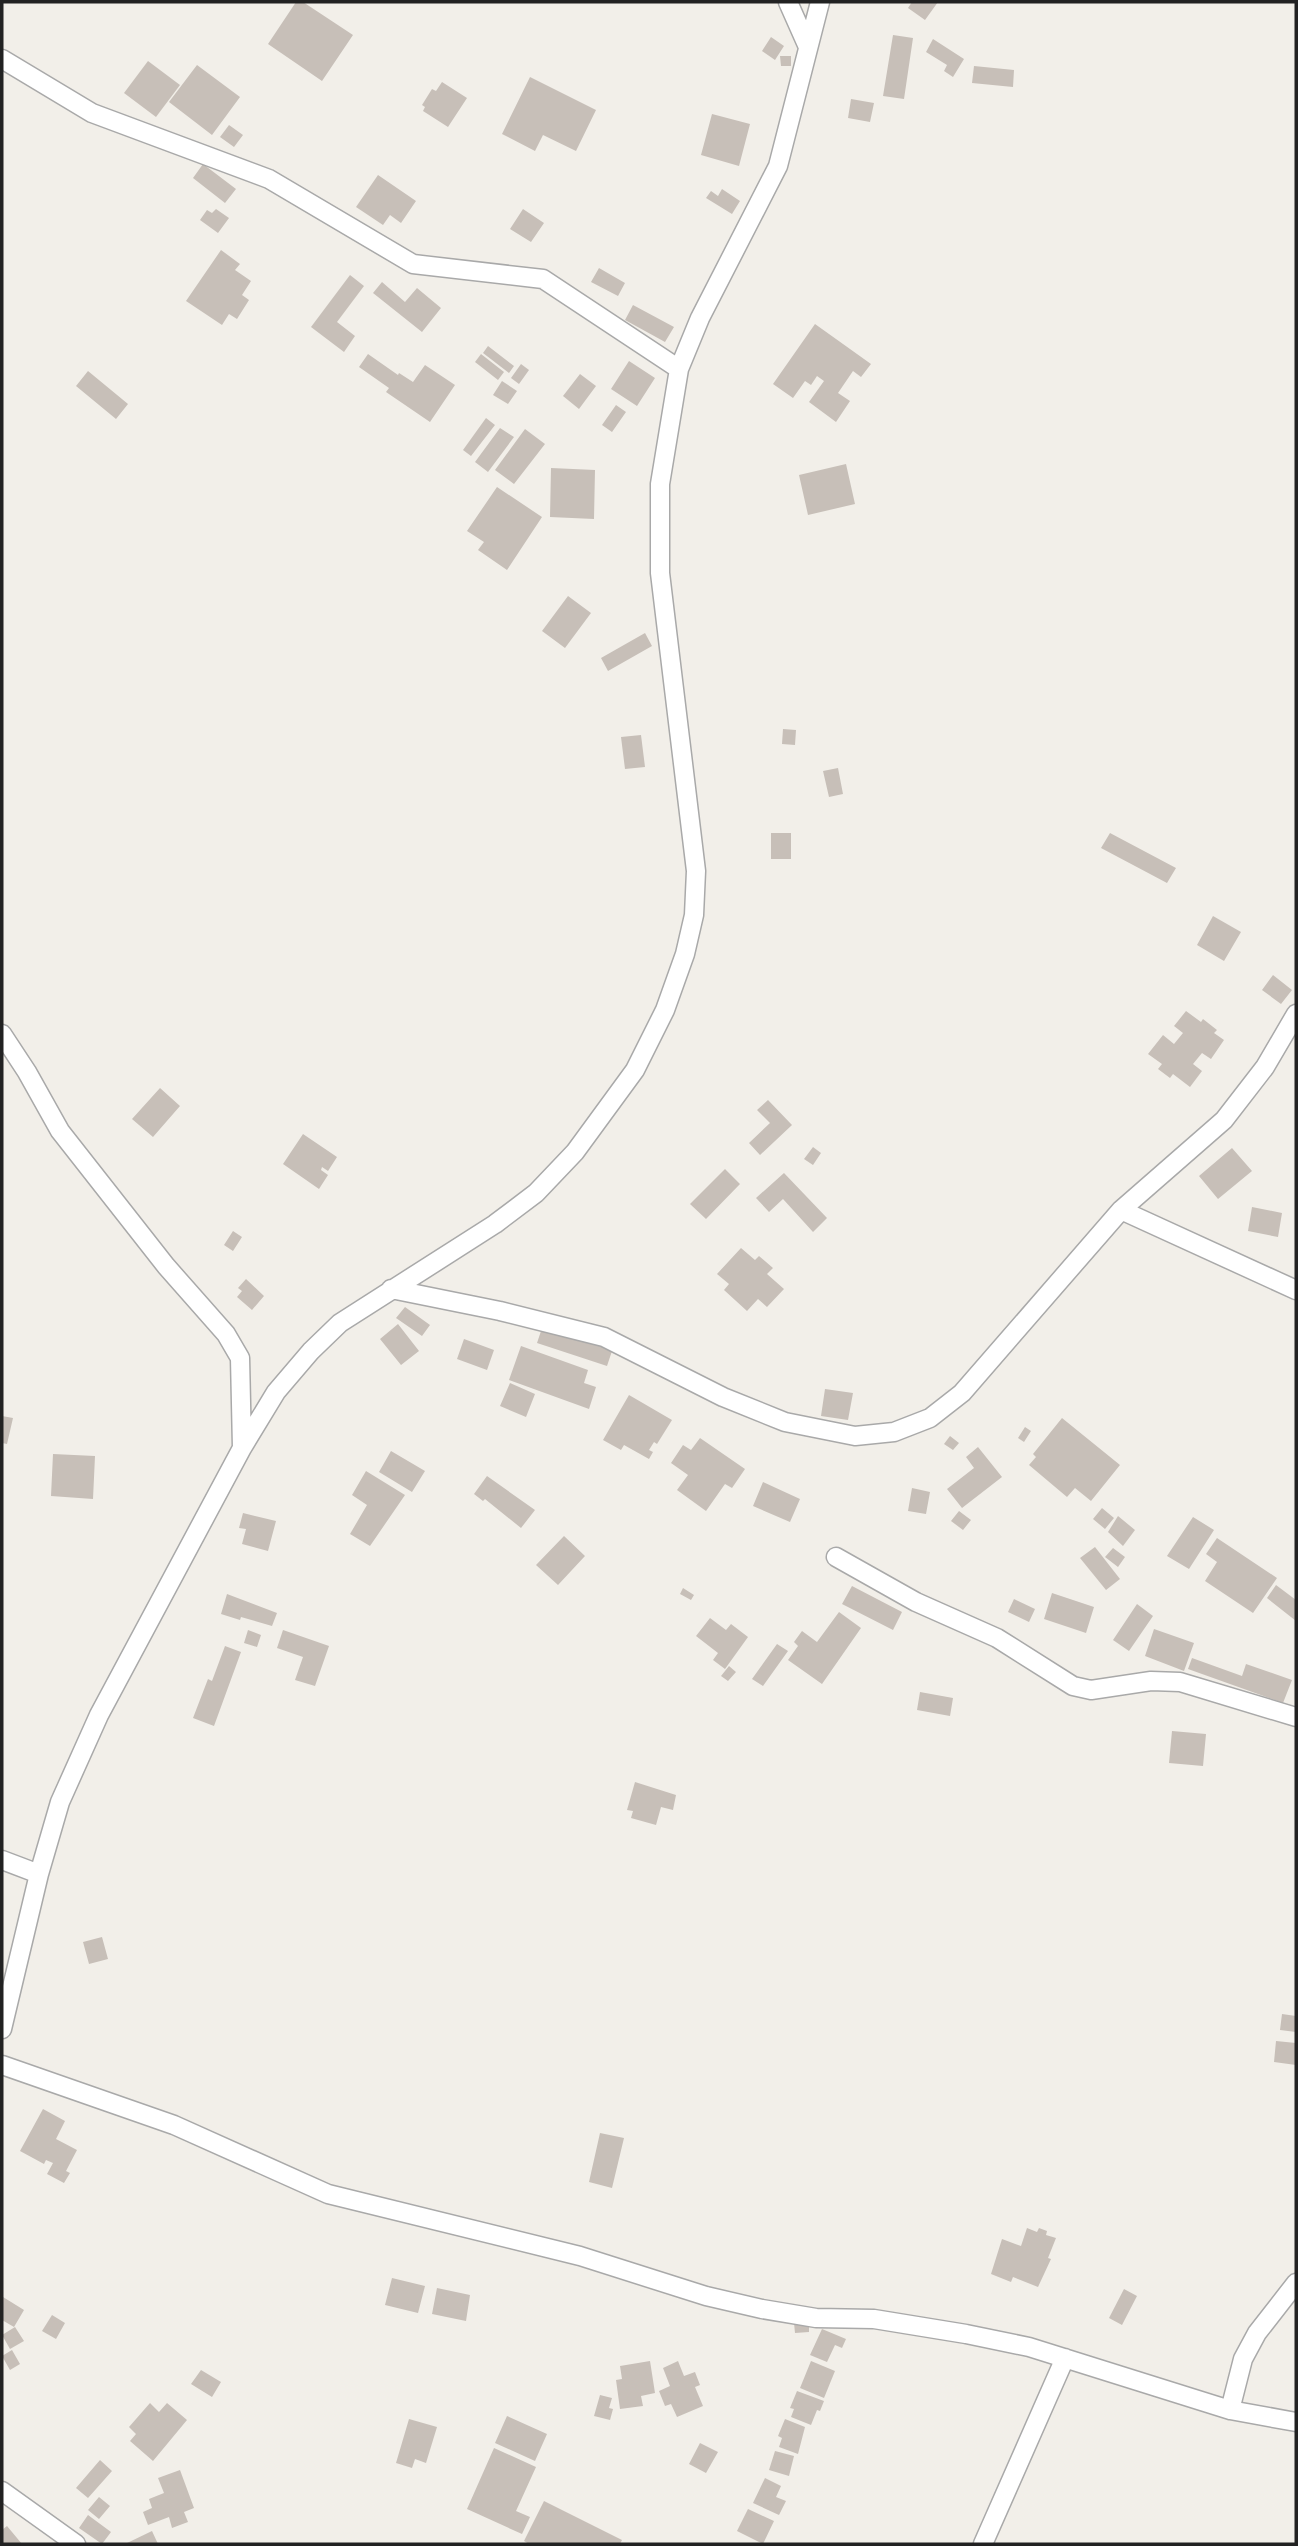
<svg xmlns="http://www.w3.org/2000/svg" width="1298" height="2546" viewBox="0 0 1298 2546" font-family="'Open Sans',sans-serif">
  <rect width="100%" height="100%" fill="#f2efe9"/>
  <path fill="#c7bfb8" d="M296,2H303L353,35L322,81L268,44Z
    M912,2H938L925,20L908,8Z
    M893,35L913,38L904,99L883,96Z
    M771,37L784,46L775,60L762,51Z
    M933,39L964,59L953,77L944,71L947,65L926,52Z
    M780,56H791V66H781Z
    M148,61L180,85L156,117L124,93Z
    M197,65L240,97L212,135L169,102Z
    M974,66L1014,70L1013,87L972,83Z
    M530,77L596,110L576,151L543,135L535,151L502,134Z
    M442,82L467,98L448,127L423,111L425,107L422,105L432,89L436,91Z
    M851,99L874,103L870,122L848,118Z
    M712,114L750,124L739,166L701,155Z
    M229,125L243,135L234,147L220,137Z
    M203,164L236,189L225,203L193,178Z
    M378,175L416,201L401,223L390,215L383,225L356,207Z
    M722,189L740,201L732,214L706,198L711,191L718,196Z
    M216,209L229,218L218,233L200,220L207,210L212,213Z
    M523,209L544,223L531,242L510,229Z
    M221,250L240,264L235,270L251,281L242,295L249,300L237,319L229,314L222,325L186,301Z
    M599,268L625,283L618,296L591,282Z
    M350,275L364,286L337,322L355,336L344,352L311,327Z
    M382,282L405,302L417,288L441,308L422,332L373,293Z
    M633,305L674,327L665,342L625,320Z
    M815,324L871,364L861,377L853,371L838,393L850,401L836,422L809,402L824,381L817,376L811,385L805,381L793,398L773,384Z
    M488,346L514,366L509,373L483,353Z
    M368,354L398,375L399,373L413,382L425,365L455,385L430,422L386,392L389,388L359,367Z
    M481,354L504,372L498,380L475,362Z
    M629,361L655,378L637,406L611,389Z
    M521,364L529,370L519,384L511,378Z
    M88,371L128,404L116,419L76,386Z
    M580,374L596,386L579,409L563,396Z
    M502,381L517,391L508,404L493,395Z
    M616,405L626,412L612,432L602,425Z
    M486,418L495,425L471,456L463,450Z
    M500,428L514,437L488,472L475,462Z
    M525,429L545,444L514,484L495,470Z
    M846,464L855,504L808,515L799,475Z
    M551,468L595,470L594,519L550,517Z
    M497,487L542,517L507,570L478,550L484,542L467,531Z
    M568,596L591,613L565,648L542,631Z
    M645,633L652,646L608,671L601,658Z
    M783,729L796,730L795,745L782,744Z
    M641,735L645,767L625,769L621,737Z
    M838,768L843,794L829,797L823,771Z
    M771,833H791V859H771Z
    M1110,833L1176,868L1167,883L1101,848Z
    M1213,916L1241,932L1224,961L1197,945Z
    M1273,975L1292,990L1281,1004L1262,990Z
    M1186,1011L1201,1022L1203,1019L1217,1030L1214,1033L1224,1040L1211,1059L1202,1053L1193,1064L1202,1071L1190,1087L1173,1074L1170,1078L1158,1069L1162,1064L1148,1054L1163,1035L1174,1044L1183,1033L1174,1026Z
    M160,1088L180,1106L153,1137L132,1119Z
    M768,1100L792,1125L760,1155L749,1143L770,1123L757,1110Z
    M303,1134L337,1157L328,1171L322,1167L321,1170L328,1175L319,1189L283,1164Z
    M813,1147L821,1153L813,1165L804,1159Z
    M1232,1148L1252,1171L1218,1199L1199,1176Z
    M725,1169L740,1184L706,1219L690,1204Z
    M784,1173L827,1218L813,1232L783,1199L769,1212L756,1198Z
    M1252,1207L1282,1213L1278,1237L1248,1231Z
    M233,1231L242,1237L233,1251L224,1245Z
    M741,1248L755,1260L759,1256L773,1268L767,1274L784,1289L767,1307L758,1299L747,1311L724,1290L729,1284L717,1274Z
    M246,1279L264,1296L252,1310L237,1297L242,1291L238,1288Z
    M405,1307L430,1325L422,1336L396,1318Z
    M398,1324L419,1351L401,1365L380,1339Z
    M543,1325L613,1348L607,1366L537,1343Z
    M464,1339L494,1350L487,1370L457,1359Z
    M521,1346L588,1370L584,1383L596,1387L589,1409L509,1380Z
    M510,1383L535,1394L526,1417L500,1406Z
    M825,1389L853,1393L848,1420L821,1416Z
    M629,1395L672,1420L657,1444L654,1442L649,1450L653,1452L649,1459L624,1445L621,1450L603,1440Z
    M2,1416L13,1418L7,1444L2,1443Z
    M1062,1418L1120,1465L1091,1501L1075,1488L1067,1497L1029,1465L1036,1457L1033,1454Z
    M1025,1427L1031,1431L1024,1442L1018,1438Z
    M950,1436L959,1443L953,1450L944,1444Z
    M700,1438L745,1469L732,1488L725,1484L706,1511L677,1490L688,1475L671,1463L683,1445L691,1450Z
    M978,1447L1002,1477L962,1508L947,1489L974,1468L966,1457Z
    M391,1451L425,1471L412,1492L379,1472Z
    M53,1454L95,1456L93,1499L51,1496Z
    M366,1471L405,1495L370,1546L350,1534L367,1505L352,1495Z
    M487,1476L535,1510L521,1528L485,1499L483,1501L474,1494Z
    M763,1482L800,1499L790,1522L753,1506Z
    M912,1488L930,1492L926,1514L908,1511Z
    M1102,1508L1114,1518L1105,1529L1093,1519Z
    M959,1511L971,1520L963,1530L951,1521Z
    M243,1513L276,1521L268,1551L242,1544L246,1529L239,1528Z
    M1118,1516L1135,1530L1123,1546L1108,1532Z
    M1193,1517L1214,1530L1189,1569L1167,1556Z
    M564,1536L585,1556L558,1585L536,1565Z
    M1217,1538L1277,1578L1253,1613L1205,1581L1217,1562L1206,1554Z
    M1095,1547L1120,1579L1106,1590L1080,1558Z
    M1113,1548L1125,1557L1118,1567L1105,1557Z
    M1276,1585L1296,1600V1621L1267,1598Z
    M852,1586L902,1612L893,1630L842,1604Z
    M683,1588L694,1595L691,1600L680,1594Z
    M1052,1593L1094,1607L1086,1633L1044,1619Z
    M227,1594L277,1613L272,1626L241,1617L240,1620L221,1614Z
    M1014,1599L1035,1609L1029,1622L1008,1612Z
    M1137,1604L1153,1616L1129,1651L1113,1640Z
    M839,1612L861,1628L822,1684L788,1660L798,1646L794,1642L802,1631L817,1642Z
    M710,1618L726,1630L731,1624L748,1637L725,1669L713,1660L718,1653L696,1636Z
    M1154,1629L1194,1643L1184,1671L1145,1656Z
    M248,1630L261,1635L257,1647L244,1643Z
    M283,1630L329,1646L315,1686L295,1680L303,1657L277,1648Z
    M777,1644L788,1651L763,1686L752,1679Z
    M225,1646L241,1652L214,1726L193,1718L208,1679L212,1681Z
    M1192,1658L1242,1676L1246,1664L1292,1680L1283,1703L1188,1669Z
    M729,1666L736,1672L728,1681L721,1676Z
    M920,1692L953,1698L950,1716L917,1710Z
    M1172,1731L1206,1734L1203,1766L1169,1763Z
    M635,1782L676,1795L673,1810L661,1807L656,1825L631,1818L633,1811L627,1810Z
    M102,1937L108,1959L89,1964L83,1942Z
    M1282,2014L1296,2016V2032L1280,2030Z
    M1276,2041L1296,2043V2065L1274,2062Z
    M43,2109L65,2121L56,2139L77,2150L66,2171L70,2173L64,2183L47,2174L53,2163L46,2160L44,2164L20,2151Z
    M600,2133L624,2138L612,2188L589,2182Z
    M1027,2228L1037,2232L1039,2228L1047,2231L1046,2235L1056,2238L1048,2258L1051,2259L1038,2287L1013,2277L1011,2282L991,2274L1002,2239L1021,2246Z
    M392,2278L425,2286L418,2313L385,2305Z
    M437,2288L470,2295L466,2321L432,2314Z
    M1124,2289L1137,2296L1122,2325L1109,2318Z
    M3,2297L24,2310L14,2327L2,2320Z
    M52,2315L65,2323L56,2339L42,2331Z
    M794,2323H809V2332L795,2333Z
    M15,2327L24,2341L10,2349L2,2335Z
    M822,2329L846,2339L842,2348L835,2345L827,2362L810,2355Z
    M12,2350L20,2364L10,2370L2,2356Z
    M650,2361L655,2393L641,2396L643,2406L620,2409L616,2380L622,2379L620,2366Z
    M678,2361L684,2376L695,2372L700,2385L695,2387L703,2406L677,2417L671,2404L665,2406L659,2391L670,2386L663,2368Z
    M811,2361L835,2371L824,2398L800,2388Z
    M201,2370L221,2382L212,2397L191,2384Z
    M797,2391L824,2401L820,2411L817,2410L811,2425L791,2417L794,2409L790,2408Z
    M600,2395L612,2398L609,2408L613,2409L610,2420L594,2416Z
    M150,2403L159,2412L167,2403L187,2420L153,2461L130,2441L136,2434L129,2427Z
    M507,2416L547,2434L535,2461L495,2443Z
    M409,2419L437,2427L426,2463L415,2459L412,2468L396,2463Z
    M785,2419L805,2427L798,2454L779,2447L782,2438L778,2436Z
    M700,2443L718,2452L706,2473L689,2464Z
    M494,2448L536,2467L516,2511L530,2517L522,2534L467,2509Z
    M775,2451L794,2456L789,2476L769,2470Z
    M100,2460L112,2471L88,2498L76,2488Z
    M180,2470L194,2508L184,2512L188,2522L172,2528L169,2517L148,2525L143,2512L152,2508L149,2499L164,2493L158,2478Z
    M765,2478L781,2486L776,2497L786,2501L779,2515L753,2503Z
    M99,2497L110,2506L99,2519L88,2510Z
    M544,2501L622,2540L620,2544H529L524,2541Z
    M748,2509L774,2521L763,2544L737,2531Z
    M88,2515L111,2532L102,2544L79,2528Z
    M7,2526L22,2544H2V2530Z
    M152,2531L158,2544H125Z"/>
  <g fill="none" stroke-linecap="round" stroke-linejoin="round">
    <g stroke="#a9a9a9" stroke-width="21">
      <path id="minor" d="M788,2L808,47
        M2,59L92,113L269,179L413,264L543,279L679,369
        M2,1034L27,1072L60,1131L166,1266L226,1334L240,1358L242,1448
        M1121,1210L1296,1290
        M391,1289L500,1311L604,1337L723,1397L785,1422L855,1436L894,1432L930,1418L962,1393L1121,1210L1224,1120L1265,1067L1296,1014
        M836,1557L916,1602L997,1638L1073,1686L1091,1690L1151,1681L1180,1682L1296,1717
        M2,1860L39,1874
        M2,2029L39,1874L60,1802L99,1715L242,1448L276,1392L311,1351L340,1323L495,1224L536,1193L575,1152L635,1070L665,1010L685,954L694,915L696,871L660,573V484L679,369L700,318L778,166L820,2
        M2,2065L174,2125L328,2194L580,2256L706,2296L762,2309L816,2318L874,2319L966,2334L1029,2347L1230,2410L1296,2422
        M1230,2410L1243,2359L1257,2333L1296,2283
        M2,2491L76,2544
        M983,2544L1065,2358"/>
    </g>
    <use href="#minor" stroke="#fff" stroke-width="18"/>
  </g>
  <rect width="1298" height="2546" fill="none" stroke="#222222" stroke-width="7"/>
</svg>
